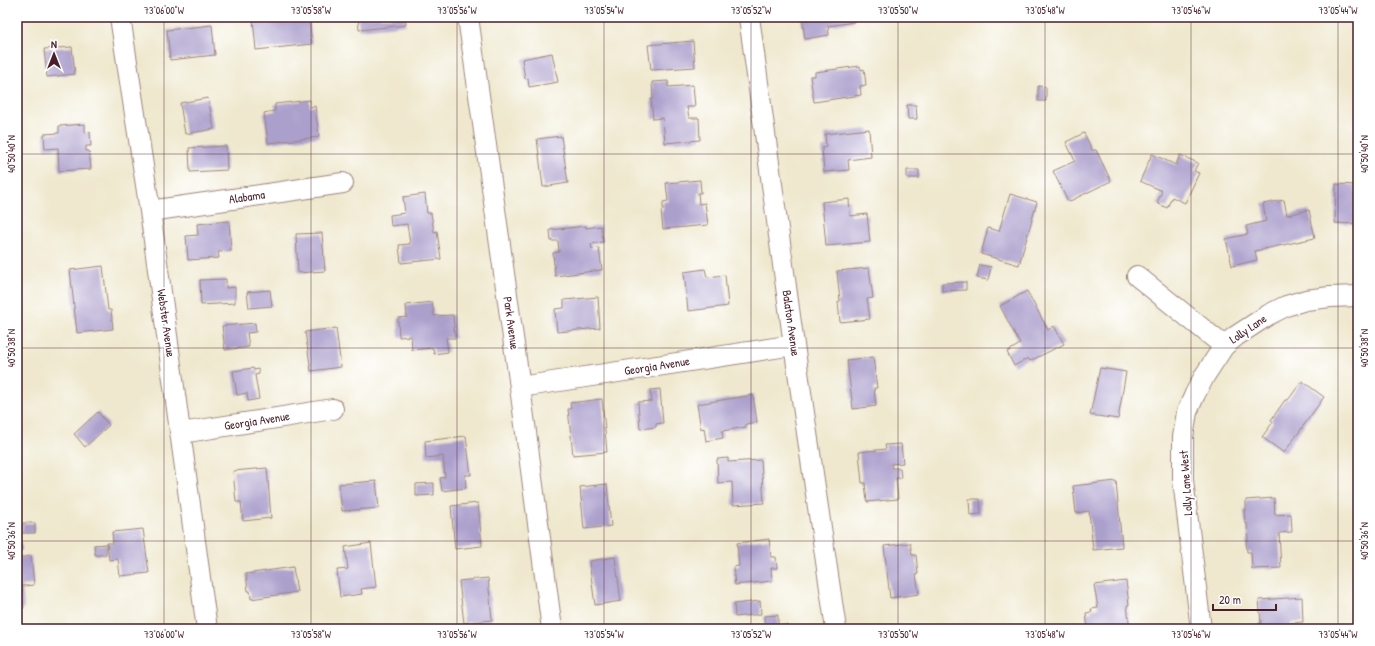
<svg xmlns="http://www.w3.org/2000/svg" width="1375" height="646" viewBox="0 0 1375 646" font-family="'Patrick Hand',sans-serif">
  <rect width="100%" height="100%" fill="#fff"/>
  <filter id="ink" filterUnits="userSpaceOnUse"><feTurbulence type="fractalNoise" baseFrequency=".025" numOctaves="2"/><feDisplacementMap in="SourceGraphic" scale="8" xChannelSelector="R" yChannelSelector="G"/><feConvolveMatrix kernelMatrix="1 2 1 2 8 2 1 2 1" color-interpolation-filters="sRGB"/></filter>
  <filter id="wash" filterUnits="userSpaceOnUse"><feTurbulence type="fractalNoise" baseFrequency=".012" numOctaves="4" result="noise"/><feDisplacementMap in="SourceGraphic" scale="16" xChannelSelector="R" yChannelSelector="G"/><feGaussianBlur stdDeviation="0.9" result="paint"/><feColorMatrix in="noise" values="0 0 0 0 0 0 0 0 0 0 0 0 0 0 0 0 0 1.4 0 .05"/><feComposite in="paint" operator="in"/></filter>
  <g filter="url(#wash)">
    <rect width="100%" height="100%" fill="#efe8ce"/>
    <g id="blocks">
      <path fill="#ab9fcc" d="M274,17H309L312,44L256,50L253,19Z
        M358,17H405L406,25L359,30Z
        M802,17H853L854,22L828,26L829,35L805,39Z
        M212,25L215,55L170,60L167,30Z
        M693,41L695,67L651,70L648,45Z
        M72,47L75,74L47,77L44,49Z
        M552,53L558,82L529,87L528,78L525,79L522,59Z
        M860,66L861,70L864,69L866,85L860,86L861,95L814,102L810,76H815V72Z
        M668,81V87L693,85L695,107H687L689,118H699L700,140L665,143L663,118L653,119L651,99H653L652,82Z
        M1038,86L1046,87V101H1038Z
        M208,98L214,129L185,134L180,103Z
        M310,100V107L315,106L319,137L268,143L264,113L275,111V104Z
        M907,105H916L917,119H908Z
        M85,124V133L90,132L91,146H86V151H89L91,169L59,171L58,148L45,149L44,134L59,133V126Z
        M869,129L871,157L848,160L849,170L824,172L822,148L826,147L825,134Z
        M1084,133L1092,150H1096L1111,181L1068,202L1053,171L1075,161L1066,142Z
        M561,136L568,183L543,187L537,139Z
        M226,146L227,170L190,172L189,148Z
        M1152,154L1176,165L1180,155L1198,163L1194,171L1199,173L1185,203L1172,197L1167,208L1157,203L1162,191L1140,181Z
        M907,170H919V178H907Z
        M700,180L701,193H698L699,204L705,203L708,225L663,229L661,211L663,210V202L668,201L666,183Z
        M1336,184L1356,185V193H1358V224L1335,223Z
        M425,194L427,213H431L434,232L437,231L441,259L401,263L399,245L410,244L407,224L391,226L390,215L405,213L403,197Z
        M1010,194L1037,202L1019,265L981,254L988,228L999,231Z
        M849,199L850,216L867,214L870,242L826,246L822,202Z
        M1284,200L1287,215L1309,210L1315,238L1255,251L1257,260L1232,266L1226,239L1248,234L1246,226L1266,221L1263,204Z
        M229,221L231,251L218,252L219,258L188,260L186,236L198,235L197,224Z
        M586,226V228L601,226L603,242L591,244L592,249L599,248L602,270L555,276L553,253L559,252L558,241H551L550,230Z
        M322,233L325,271L298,273L296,234Z
        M980,265L991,267L988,280L977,278Z
        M103,266L108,310H111L113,329L77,333L70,270Z
        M869,268L873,298L867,299L870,319L840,322L838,302L840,301L837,271Z
        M705,269L707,277L725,275L728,306L688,311L684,272Z
        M226,279V288L235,287V303L201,305L200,280Z
        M966,282V290L942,291V283Z
        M270,290L272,306L249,308L247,292Z
        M1027,291L1048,330L1054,326L1064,344L1030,361L1028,358L1014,366L1007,352L1020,344L1000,306Z
        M598,297L600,328L557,332L555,309L564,308V300Z
        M432,302L434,316L453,315L455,338H446L448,352L434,354L433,348L412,350L411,336L399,337L398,318L407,317L406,305Z
        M255,323L256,332L247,333L249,347L225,350L222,326Z
        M336,328L341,367L311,371L305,332Z
        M873,357L877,388H874L876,406L853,409L847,360Z
        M253,368L254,370L258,369L259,374L255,375L259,399L248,401L247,393L237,395L233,371Z
        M1100,368L1126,372L1118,419L1090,415Z
        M1302,381L1324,397L1284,453L1262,437L1273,422L1271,420L1285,400H1288Z
        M660,389L663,423L656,424V427L640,429L638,402L652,401L650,390Z
        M17,394H18L20,416L17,417Z
        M753,395L757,422L746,424V427L722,431L723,438L706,441L704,428L701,429L697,404Z
        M602,399L607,452L573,455L568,409H571L570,403Z
        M98,412L109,425L85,447L74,434Z
        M466,436L471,475H465L466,488L442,491L440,478L445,477L443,456L426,458L425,441Z
        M901,444L903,463L891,464L892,468H900L901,478H896L898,499L867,502L865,483H862L859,452L886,449L885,445Z
        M728,458V462L761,460L764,503L733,505L732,482L718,483L717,459Z
        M267,468L271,518L243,521L241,502H236L233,471Z
        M376,481L379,508L342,511L339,484Z
        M1116,481L1122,547L1093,550L1089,511L1076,513L1073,486Z
        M434,483V495L416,496V484Z
        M607,484L611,526L584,529L580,487Z
        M1274,498L1275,515L1291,514L1292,532L1279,533L1281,568L1252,569L1251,552H1247L1246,541H1248L1247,523H1245L1244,510H1246V500Z
        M969,499H980L981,514L970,515Z
        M478,503L482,546L455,549L451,506Z
        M23,523H35V533H22Z
        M143,529L149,573L120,576L118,559L109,560L107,543H113L112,532Z
        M17,531H19L22,550L17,551Z
        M769,539L771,557H776L777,568H771L772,581L735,585L733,567L739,566L737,543Z
        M371,543L376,587L361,589L362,594L340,597L337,570L348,569L345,547Z
        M910,543L912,555H916L918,574H916L919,594L890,598L884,546Z
        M106,544V555H95L94,545Z
        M31,556L34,585L22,586L24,608L17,609V558Z
        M615,557L621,601L595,605L589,561Z
        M293,567L297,592L251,599L250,591H248L246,574Z
        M488,578L492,620L464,623L459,581Z
        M1126,581L1129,605H1127L1130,629H1088L1086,613L1092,612L1091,609L1098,608L1094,585Z
        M1302,597L1303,622L1291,623L1292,629H1259V624L1261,623L1259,600Z
        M760,601L761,614L735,617L734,604Z
        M778,615V626L787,625V629H765L764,616Z"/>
    </g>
  </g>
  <g filter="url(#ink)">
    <use href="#blocks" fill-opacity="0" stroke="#9c847c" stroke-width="1"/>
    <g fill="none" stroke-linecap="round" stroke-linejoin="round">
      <g stroke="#9c847c" stroke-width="22">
        <path id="minor" d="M120,17L150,211L207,629
          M468,17L520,387L552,629
          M749,17L794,345L836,629
          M150,211L343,183
          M1137,276L1224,346
          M520,387L794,345
          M181,433L333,409
          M1201,629L1183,480V437L1187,412L1195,394L1205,375L1224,346L1236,336L1268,315L1286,306L1306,300L1330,297L1358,296"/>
      </g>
      <use href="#minor" stroke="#fff" stroke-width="20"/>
    </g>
  </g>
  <path fill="none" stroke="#4a1f2b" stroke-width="1" stroke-opacity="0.45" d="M164,17V629M311,17V629M457,17V629M604,17V629M751,17V629M898,17V629M1045,17V629M1191,17V629M1338,17V629M17,154H1358M17,348H1358M17,541H1358"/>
  <g text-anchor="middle" stroke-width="4" stroke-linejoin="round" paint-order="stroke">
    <g font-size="12" fill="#4a1f2b" stroke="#fff">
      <text transform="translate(247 197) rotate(-8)" y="4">Alabama</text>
      <text transform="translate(166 323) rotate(82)" y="4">Webster Avenue</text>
      <text transform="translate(511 323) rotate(82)" y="4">Park Avenue</text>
      <text transform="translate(791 323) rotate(82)" y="4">Balaton Avenue</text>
      <text transform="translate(1248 329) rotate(-34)" y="4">Lolly Lane</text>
      <text transform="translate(657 366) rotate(-9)" y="4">Georgia Avenue</text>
      <text transform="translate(257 421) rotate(-9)" y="4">Georgia Avenue</text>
      <text transform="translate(1186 483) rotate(-94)" y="4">Lolly Lane West</text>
    </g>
  </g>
  <rect width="1375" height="646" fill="none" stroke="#fff" stroke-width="44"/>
  <g transform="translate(54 54)" stroke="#ffffff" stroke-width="3" paint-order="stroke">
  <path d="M0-3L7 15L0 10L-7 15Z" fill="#4a1f2b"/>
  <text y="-6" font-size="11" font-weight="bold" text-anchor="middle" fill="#4a1f2b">N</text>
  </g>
  <path d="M1213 604v6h63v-6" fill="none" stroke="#4a1f2b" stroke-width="2"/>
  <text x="1219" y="604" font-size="12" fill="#4a1f2b" stroke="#ffffff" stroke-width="3" paint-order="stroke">20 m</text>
  <rect x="22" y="22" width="1331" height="602" fill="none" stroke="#4a1f2b" stroke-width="1.5"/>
  <g font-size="10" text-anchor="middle" fill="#4a1f2b">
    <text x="164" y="14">73°06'00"W</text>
    <text x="311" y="14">73°05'58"W</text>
    <text x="457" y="14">73°05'56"W</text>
    <text x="604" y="14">73°05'54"W</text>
    <text x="751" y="14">73°05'52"W</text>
    <text x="898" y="14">73°05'50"W</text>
    <text x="1045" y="14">73°05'48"W</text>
    <text x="1191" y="14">73°05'46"W</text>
    <text x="1338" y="14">73°05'44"W</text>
    <text transform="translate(11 154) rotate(-90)" y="4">40°50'40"N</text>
    <text transform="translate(1364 154) rotate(-90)" y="4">40°50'40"N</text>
    <text transform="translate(11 348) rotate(-90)" y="4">40°50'38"N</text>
    <text transform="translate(1364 348) rotate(-90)" y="4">40°50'38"N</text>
    <text transform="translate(11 541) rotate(-90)" y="4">40°50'36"N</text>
    <text transform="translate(1364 541) rotate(-90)" y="4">40°50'36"N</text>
    <text x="164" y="638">73°06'00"W</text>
    <text x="311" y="638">73°05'58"W</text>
    <text x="457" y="638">73°05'56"W</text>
    <text x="604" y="638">73°05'54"W</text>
    <text x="751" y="638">73°05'52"W</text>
    <text x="898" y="638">73°05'50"W</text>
    <text x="1045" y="638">73°05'48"W</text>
    <text x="1191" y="638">73°05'46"W</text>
    <text x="1338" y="638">73°05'44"W</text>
  </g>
</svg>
